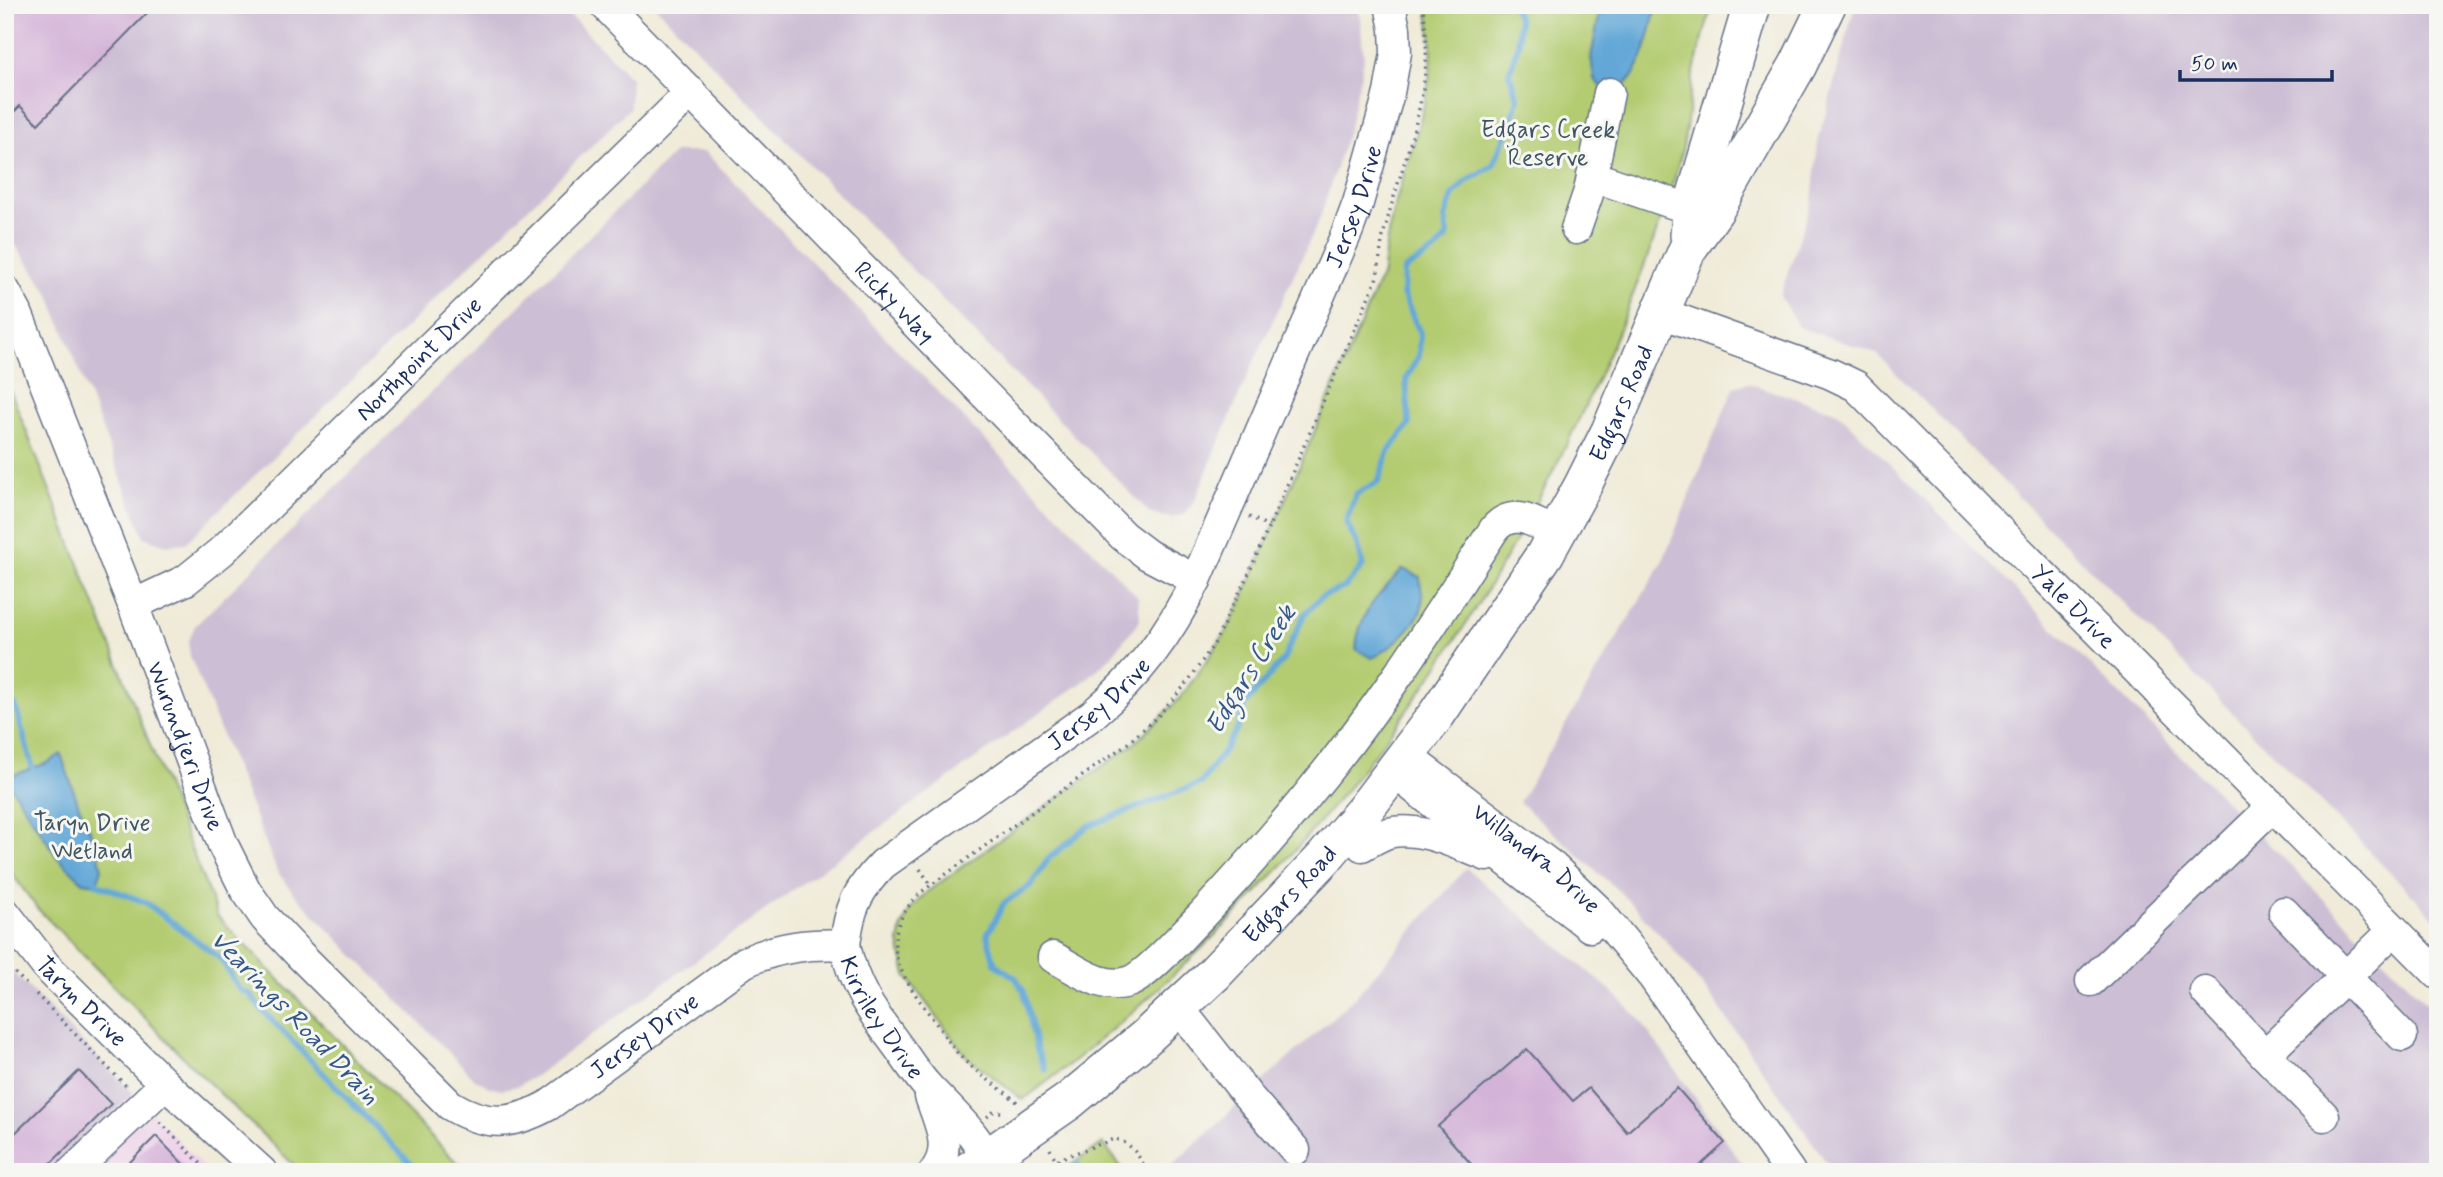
<svg xmlns="http://www.w3.org/2000/svg" width="2443" height="1177" viewBox="0 0 2443 1177" font-family="Mynerve,sans-serif">
  <rect width="100%" height="100%" fill="#f6f6f2"/>
  <filter id="ink" filterUnits="userSpaceOnUse"><feTurbulence type="fractalNoise" baseFrequency=".0143" numOctaves="2"/><feDisplacementMap in="SourceGraphic" scale="14" xChannelSelector="R" yChannelSelector="G"/><feConvolveMatrix kernelMatrix="1 2 1 2 8 2 1 2 1" color-interpolation-filters="sRGB"/></filter>
  <filter id="wash" filterUnits="userSpaceOnUse"><feTurbulence type="fractalNoise" baseFrequency=".00686" numOctaves="4" result="noise"/><feDisplacementMap in="SourceGraphic" scale="28" xChannelSelector="R" yChannelSelector="G"/><feGaussianBlur stdDeviation="1.57" result="paint"/><feColorMatrix in="noise" values="0 0 0 0 0 0 0 0 0 0 0 0 0 0 0 0 0 1.4 0 .05"/><feComposite in="paint" operator="in"/></filter>
  <g filter="url(#wash)">
    <rect width="100%" height="100%" fill="#f0ebd8"/>
    <path fill="#edd0e8" d="M133,1093L208,1172H52Z"/>
    <path fill="#ccbed4" d="M5,5H560L631,78L630,108L186,543L166,545L144,537L49,293L5,230Z
      M654,5H1355L1360,17L1364,59L1349,127L1320,218L1246,379L1194,502L1185,514L1171,518L1150,513Z
      M1855,5H2438V921L1876,353L1798,327L1780,296L1812,201L1818,142Z
      M675,152H705L1138,597L1140,620L1108,660L1084,681L535,1076L518,1086L503,1089L490,1087L475,1079L295,895L277,871L190,656L188,641L195,626Z
      M1748,383L1838,412L2438,1014V1172H1833L1713,999L1669,944L1622,894L1519,802L1662,563L1734,387Z
      M1466,868L1609,989L1637,1016L1748,1172H1165L1357,995Z
      M5,964L133,1093L52,1172H5Z"/>
    <path fill="#b3cc71" stroke="#677e68" stroke-width="2" d="M1427,5H1712C1706,29 1698,52 1693,76C1688,102 1688,129 1681,155C1675,178 1667,202 1659,225C1535,576 1322,878 1023,1100L967,1057L906,976L899,942L902,926L911,908L927,892L1136,742L1180,698L1204,665L1227,630L1243,598L1383,272C1387,201 1424,135 1431,65C1433,45 1430,25 1427,5Z
      M5,377L218,917L466,1172H301L200,1074L37,908L5,864Z
      M1103,1143L1125,1172H1061Z"/>
    <path fill="#62a7d7" stroke="#3e6b9a" stroke-width="2" d="M1601,5H1656C1652,27 1641,77 1621,88C1616,90 1610,90 1604,90L1594,79L1591,57Z
      M1403,569L1420,577C1420,585 1424,598 1422,606C1419,623 1388,652 1372,658L1356,649C1358,613 1379,594 1403,569Z
      M61,754L79,806L96,844L102,868L97,884L83,882L58,858L5,778L47,763Z"/>
    <g fill="none" stroke-linecap="round" stroke-linejoin="round">
      <path stroke="#62a7d7" stroke-width="6" d="M5,701L15,705L34,773
        M93,877L97,884L145,902L221,959L240,990L250,994L261,1009L419,1172
        M1045,1070L1037,1050L1024,992L1016,978L995,964L987,935L1004,903L1031,885L1049,858L1088,826L1201,783L1223,752L1238,727L1245,704L1283,660L1304,615L1321,597L1345,587L1363,566L1358,545L1346,522L1356,494L1378,482L1389,451L1409,425L1406,379L1419,356L1420,333L1403,294L1404,270L1436,250L1448,236L1445,218L1452,196L1465,182L1493,165L1513,118L1518,97L1509,74L1518,45L1519,20L1513,5
        M1078,1165L1083,1172"/>
    </g>
    <g id="blocks">
      <path fill="#d4b3d8" d="M5,5H155L38,124L20,106L5,121Z
        M1527,1049L1573,1101L1589,1088L1627,1132L1677,1088L1725,1143L1693,1172H1478L1438,1126Z
        M79,1071L111,1104L42,1172H5V1143Z
        M156,1136L191,1172H120Z"/>
    </g>
  </g>
  <g filter="url(#ink)">
    <use href="#blocks" fill-opacity="0" stroke="#667189" stroke-width="2"/>
    <g fill="none" stroke-linecap="round" stroke-linejoin="round">
      <g stroke="#667189" stroke-width="33">
        <g id="minor">
          <path id="s1" d="M605,5L1123,536L1148,555L1196,580"/>
          <path d="M1592,176L1692,210"/>
          <path d="M1576,229L1589,191L1609,93"/>
          <path id="s2" d="M5,291L17,313L133,605L223,845L245,889L265,918L299,954L450,1105C486,1127 513,1125 549,1105L745,962C778,947 809,943 845,945C849,909 857,890 883,864L1092,715C1139,675 1169,635 1196,580L1348,230L1358,203L1389,93L1396,53L1395,29L1390,5"/>
          <path id="s3" d="M1661,313L1831,374L1856,386L2438,974"/>
          <path id="s4" d="M133,605L186,580L222,551L691,92"/>
          <path id="s5" d="M1406,756L1553,867L1598,910L1653,977L1790,1172"/>
          <path d="M1409,784L1590,927"/>
          <path d="M1362,846C1371,841 1379,836 1388,833C1420,825 1458,845 1487,856"/>
          <path d="M2284,912L2402,1036"/>
          <path id="s6" d="M5,913L46,966L165,1084L262,1172"/>
          <path id="s7" d="M845,945C854,989 873,1013 899,1048C908,1061 917,1075 928,1087C949,1110 986,1141 991,1172"/>
          <path d="M1053,957C1076,969 1104,992 1131,981C1151,972 1185,932 1201,916C1271,842 1338,762 1396,678C1430,629 1462,578 1495,528C1514,507 1535,523 1556,533"/>
          <path d="M2091,981L2273,806"/>
          <path d="M2205,991L2265,1055"/>
          <path d="M1178,1007L1248,1096L1295,1150"/>
          <path d="M930,1096C938,1121 954,1148 934,1172"/>
          <path d="M2324,1116L2265,1055L2394,930"/>
          <path d="M72,1172L165,1084"/>
        </g>
      </g>
      <g stroke="#667189" stroke-width="40">
        <g id="major">
          <path d="M1689,235L1692,208L1752,5"/>
          <path id="s8" d="M967,1172L1069,1101L1145,1038L1214,974L1324,858L1366,808L1437,714L1545,554L1582,487L1610,431L1687,250L1715,210L1798,65L1827,5"/>
        </g>
      </g>
      <path stroke="#667189" stroke-width="3.5" stroke-dasharray="2 5" stroke-linecap="butt" d="M1249,517L1269,526
        M920,869L931,885
        M5,963L26,984
        M36,994L126,1086
        M1017,1102C1001,1088 982,1077 966,1062C952,1049 942,1031 930,1015C898,971 875,939 920,893L1128,743L1157,717L1187,683L1214,644L1248,575L1376,280C1380,264 1380,248 1384,232C1403,158 1439,82 1422,5
        M987,1117L993,1112H1002
        M160,1122L209,1172
        M1050,1149L1056,1160L1114,1139C1132,1142 1139,1157 1148,1172"/>
      <use href="#minor" stroke="#fff" stroke-width="30"/>
      <use href="#major" stroke="#fff" stroke-width="37"/>
    </g>
  </g>
  <g text-anchor="middle" stroke-width="6" stroke-linejoin="round" paint-order="stroke">
    <g font-size="24" fill="#415663" stroke="#f6f6f2">
      <text x="1548" y="137">Edgars Creek<tspan x="1548" dy="28">Reserve</tspan></text>
      <text x="92" y="830">Taryn Drive<tspan x="92" dy="28">Wetland</tspan></text>
    </g>
    <g font-size="24" fill="#1b2f5e" stroke="#f6f6f2">
      <text dy="8" stroke="none"><textPath href="#s2" startOffset="2319">Jersey Drive</textPath></text>
      <text dy="8" stroke="none"><textPath href="#s1" startOffset="415">Ricky Way</textPath></text>
      <text dy="8" stroke="none"><textPath href="#s4" startOffset="380">Northpoint Drive</textPath></text>
      <text dy="8" stroke="none"><textPath href="#s8" startOffset="1022">Edgars Road</textPath></text>
      <text dy="8" stroke="none"><textPath href="#s3" startOffset="518">Yale Drive</textPath></text>
      <text dy="8" stroke="none"><textPath href="#s2" startOffset="1754">Jersey Drive</textPath></text>
      <text dy="8" stroke="none"><textPath href="#s2" startOffset="490">Wurundjeri Drive</textPath></text>
      <text dy="8" stroke="none"><textPath href="#s5" startOffset="166">Willandra Drive</textPath></text>
      <text dy="8" stroke="none"><textPath href="#s8" startOffset="427">Edgars Road</textPath></text>
      <text dy="8" stroke="none"><textPath href="#s6" startOffset="117">Taryn Drive</textPath></text>
      <text dy="8" stroke="none"><textPath href="#s7" startOffset="82">Kirriley Drive</textPath></text>
      <text dy="8" stroke="none"><textPath href="#s2" startOffset="1166">Jersey Drive</textPath></text>
    </g>
    <g font-size="26" font-style="italic" fill="#345988" stroke="#f6f6f2">
      <text transform="translate(1250 669) rotate(-58)" y="9">Edgars Creek</text>
      <text transform="translate(296 1017) rotate(46)" y="9">Vearings Road Drain</text>
    </g>
  </g>
  <rect width="2443" height="1177" fill="none" stroke="#f6f6f2" stroke-width="28"/>
  <path d="M2180 70v10h152v-10" fill="none" stroke="#1b2f5e" stroke-width="3.5"/>
  <text x="2191" y="70" font-size="21" fill="#1b2f5e" stroke="#f6f6f2" stroke-width="5" paint-order="stroke">50 m</text>
</svg>
